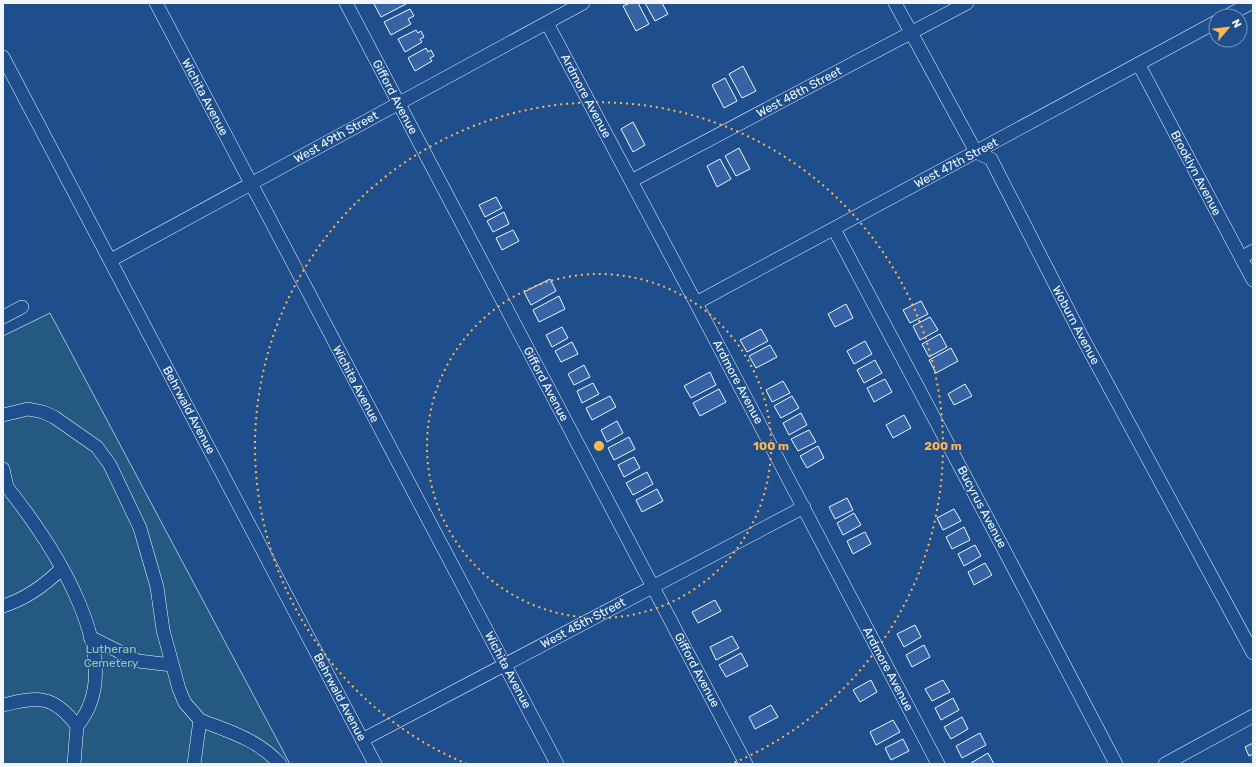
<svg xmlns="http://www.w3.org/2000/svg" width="1256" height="767" viewBox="0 0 1256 767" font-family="Rubik,sans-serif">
  <rect width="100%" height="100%" fill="#1f4e8c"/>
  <path fill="#245a82" stroke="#a8bbd7" d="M50,313L290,764H3V336Z"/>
  <path fill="#3563a3" stroke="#f2f6ff" d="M375,3H405L406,4L381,17L374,4Z
    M630,3H638L649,24L636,31L623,6Z
    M645,3H662L668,14L655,21Z
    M410,9L414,16L408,19L411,24L391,35L384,22Z
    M416,30L418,33L421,31L424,37L420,39L422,42L405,52L398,39Z
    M426,48L428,52L431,50L434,56L430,58L432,61L415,71L408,58Z
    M743,66L756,91L742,98L729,74Z
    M725,78L737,101L724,108L712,85Z
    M633,122L645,145L633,152L621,129Z
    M739,148L750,169L736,176L725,156Z
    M720,159L731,179L717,187L707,166Z
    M496,197L502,208L485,217L479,205Z
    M504,212L509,224L493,232L487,221Z
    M513,230L519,241L502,250L496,238Z
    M550,279L556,291L531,305L524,292Z
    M559,296L565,309L539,322L533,310Z
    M921,301L928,314L910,323L903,310Z
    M846,304L853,318L835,327L828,314Z
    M930,317L938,330L920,340L913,326Z
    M562,327L568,338L552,347L546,335Z
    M761,329L768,341L747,352L740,340Z
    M940,334L947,347L929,357L922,344Z
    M865,341L872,354L854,364L847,351Z
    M572,342L578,354L561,362L555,351Z
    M770,345L777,357L756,368L749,356Z
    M951,348L958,361L936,373L929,360Z
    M875,360L882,373L864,383L857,370Z
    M584,365L590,377L574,385L568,374Z
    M710,372L716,385L691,398L684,386Z
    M885,379L892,392L874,402L867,388Z
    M783,381L790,393L772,402L766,390Z
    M593,383L599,394L582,403L577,391Z
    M965,384L972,396L954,405L948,394Z
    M719,389L726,402L700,416L693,403Z
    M610,396L616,407L592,420L586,408Z
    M792,396L799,408L781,418L774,406Z
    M801,413L807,425L789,435L783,423Z
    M904,415L911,428L893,438L886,425Z
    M617,421L623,433L607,442L601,430Z
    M809,430L816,442L798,451L791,439Z
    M629,437L635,449L614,460L608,448Z
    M818,446L824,458L807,468L800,456Z
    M634,457L640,468L624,477L618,465Z
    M647,472L653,484L633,495L626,483Z
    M657,489L663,501L642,512L636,500Z
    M847,498L853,510L835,519L829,507Z
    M954,509L961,521L943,530L937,518Z
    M854,513L861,525L843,535L837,523Z
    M964,527L970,540L952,549L946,537Z
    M865,532L871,544L853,554L847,541Z
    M975,545L981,556L964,566L958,554Z
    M985,563L992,575L974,585L968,572Z
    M715,600L721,611L698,623L692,612Z
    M915,625L921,637L904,647L897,634Z
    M732,636L739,648L716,660L710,647Z
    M924,645L930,657L912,667L906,655Z
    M741,653L748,666L726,677L719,665Z
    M871,680L877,692L860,702L853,690Z
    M943,680L950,692L932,701L925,689Z
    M953,698L959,710L941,720L935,708Z
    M771,705L778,717L755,729L749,717Z
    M962,717L968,729L951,739L944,727Z
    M893,720L900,732L876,745L870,732Z
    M980,733L986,745L962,758L956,746Z
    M903,739L909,751L891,760L885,748Z
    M1253,743V754L1249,756L1245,747Z
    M988,753L994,764H971V763Z"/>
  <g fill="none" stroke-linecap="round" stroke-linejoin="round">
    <g stroke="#f2f6ff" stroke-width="14">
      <path id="minor" d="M156,3L557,764
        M346,3L746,764
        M895,3L976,152L991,159L1081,335L1253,653
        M1227,16L1251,3
        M547,23L696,303L938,764
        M3,57L375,764
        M1139,65L1253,280
        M631,181L967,3
        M834,229L1001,544L1116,764
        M1241,258L1253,251
        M111,260L583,3
        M696,303L1216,22
        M3,317L22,307
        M3,415L28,409L43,412L54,417L97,447L110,465L140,528L157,587L163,630L179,689L185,703L200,720
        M3,469L7,487L3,486
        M7,487C50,541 132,661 77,726
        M3,606C25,599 44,586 61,569
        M90,637L138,661L172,665
        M3,705C38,696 54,695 77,726L74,764
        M362,740L804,507
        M194,764L200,720C230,732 257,739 280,764
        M1165,764L1253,716"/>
    </g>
    <use href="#minor" stroke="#1f4e8c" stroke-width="13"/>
  </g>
  <g fill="none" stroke="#ffb74d" stroke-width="2" stroke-dasharray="2 4">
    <circle cx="599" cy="446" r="172"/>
    <path d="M467 764A344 344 0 1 1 731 764"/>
  </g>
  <g text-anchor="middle" stroke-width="3" stroke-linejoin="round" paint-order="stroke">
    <g font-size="12" fill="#f2f6ff" stroke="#1f4e8c">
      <text transform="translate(799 92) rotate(-28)" y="4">West 48th Street</text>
      <text transform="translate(586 96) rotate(62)" y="4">Ardmore Avenue</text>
      <text transform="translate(205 97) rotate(62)" y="4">Wichita Avenue</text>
      <text transform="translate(395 97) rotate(62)" y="4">Gifford Avenue</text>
      <text transform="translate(336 137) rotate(-29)" y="4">West 49th Street</text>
      <text transform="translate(956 163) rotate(-28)" y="4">West 47th Street</text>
      <text transform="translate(1196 173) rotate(62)" y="4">Brooklyn Avenue</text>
      <text transform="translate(1076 325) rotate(62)" y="4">Woburn Avenue</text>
      <text transform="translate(738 382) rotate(62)" y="4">Ardmore Avenue</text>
      <text transform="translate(356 384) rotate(62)" y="4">Wichita Avenue</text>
      <text transform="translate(546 384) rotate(62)" y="4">Gifford Avenue</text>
      <text transform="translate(189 410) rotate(62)" y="4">Behrwald Avenue</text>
      <text transform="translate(982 507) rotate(62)" y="4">Bucyrus Avenue</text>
      <text transform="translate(583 623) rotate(-28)" y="4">West 45th Street</text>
      <text transform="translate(888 669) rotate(62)" y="4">Ardmore Avenue</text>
      <text transform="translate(508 670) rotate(62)" y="4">Wichita Avenue</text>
      <text transform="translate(697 670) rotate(62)" y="4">Gifford Avenue</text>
      <text transform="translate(340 697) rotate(62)" y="4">Behrwald Avenue</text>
    </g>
    <g font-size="12" fill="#97c8a6" stroke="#1f4e8c">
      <text x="111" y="653">Lutheran<tspan x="111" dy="14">Cemetery</tspan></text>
    </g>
  </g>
  <circle cx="599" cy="446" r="6" fill="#ffb74d" stroke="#1f4e8c" stroke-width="2"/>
  <g font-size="12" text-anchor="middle" font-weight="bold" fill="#ffb74d" stroke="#1f4e8c" stroke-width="3" stroke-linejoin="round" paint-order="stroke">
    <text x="771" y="450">100 m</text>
    <text x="943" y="450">200 m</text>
  </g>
  <rect width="1256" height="767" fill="none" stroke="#f2f6ff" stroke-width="8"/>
  <g transform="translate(1228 28) rotate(62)"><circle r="19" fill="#1f4e8c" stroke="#7391ba"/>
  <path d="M0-3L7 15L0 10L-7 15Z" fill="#ffb74d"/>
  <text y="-6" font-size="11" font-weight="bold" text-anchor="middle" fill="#f2f6ff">N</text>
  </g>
</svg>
